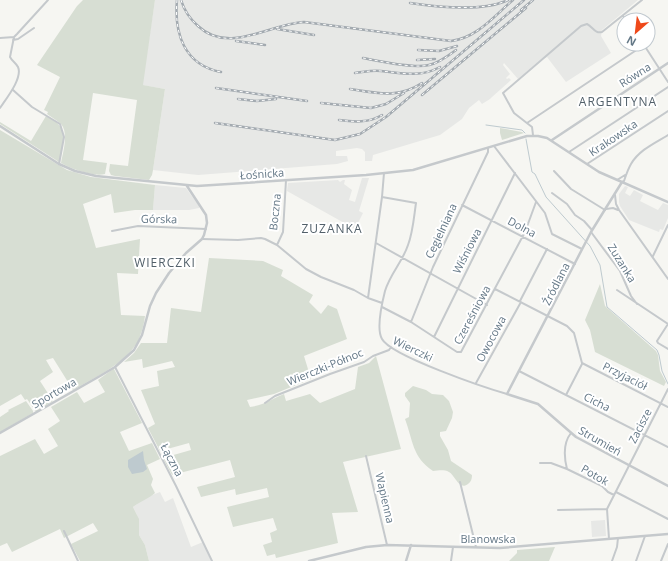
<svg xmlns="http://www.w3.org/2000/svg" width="668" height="561" viewBox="0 0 668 561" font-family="'Open Sans',sans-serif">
  <rect width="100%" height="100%" fill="#f6f6f2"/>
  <path fill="#e7e8e6" d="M155,0H638L602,30L601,36L611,53L566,82L547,57L539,61L518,79L504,63L503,65L510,74L506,78L507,79L509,78L511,80L492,97L490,99L482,104L479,100L469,108L462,119L440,135L373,155L372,161H365V152L362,149L357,148L336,151V156H347L348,161L337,164L198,175L153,170L165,89L142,85Z
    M362,178H369L359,211L363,213L355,229L287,191L288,183L338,180L340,182L343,180H345L344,184L352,190L349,200L355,202Z
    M155,185L186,188L199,206V208L189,210H153Z
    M625,186L628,187L625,193L630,196L634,190L643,195L640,201L658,210L663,203L668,205V218L663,230L660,229L659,232L629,220L620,206L619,202V194Z
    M160,492L165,502L173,498L191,547L203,542L211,561H149L145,545L139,535L137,515L133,507L147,497Z
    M605,520L606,536L592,537L591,521Z"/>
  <path fill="#d7ded3" d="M83,0H155L143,85L165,89L153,170L152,175L149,180L115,176L111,175L109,171L110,164L128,166L137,100L93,93L83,160L107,163L105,174C93,177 72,169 61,163C63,152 69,133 61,124C57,120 51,117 47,114L48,112L44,110L60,77L37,65L77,6Z
    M46,116C50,119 56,121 59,125C67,134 61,151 59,162L0,124V122L31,141Z
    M500,128L522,132L524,133L502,140L500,133Z
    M0,130L67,170L91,177L155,185L153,210H135L114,213L111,194L83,204L96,248L140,239L138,274L117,273L121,315L145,316C144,325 141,335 137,343C124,364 94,378 73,390L53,358L46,360L53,372L40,381L53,401L36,412L27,399L25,400L21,394L0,406Z
    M209,258L263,261L283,270L281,276L313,295L309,302L321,314L328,305L337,309L347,339L304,356L311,379L274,394L247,400L250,407C265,405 271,399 284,394L286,401L310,394L320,403L355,389L358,367L369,363L376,356L401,449L343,462L358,512L332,513L338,543L276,558L275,554L267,556L263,545L272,542L270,533L277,530L273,518L233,527L227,507L269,497L267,488L236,495L235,489L201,497L197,487L235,477L230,460L172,475L163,458L191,450L189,443L160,451L148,428L155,424L141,390L159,386L157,371L175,367L172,361L143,368L142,359L124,362L134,353L141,343H167L171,308L201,312Z
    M600,284L605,306L656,351L658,355L660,371L666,382L664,386L595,352L590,330L585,320Z
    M113,369H114L142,423L120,432L129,451L152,443L160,459L147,465L153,479L151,485L155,493C150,498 139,502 133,507L139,519V535L145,545L149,561H80L71,544L98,531L93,523L64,538L60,529L12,552L7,543L0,546V456L35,439L44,454L58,446L48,429L60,421L51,407L77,392L84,403L105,392L98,380Z
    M413,386L426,390L432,394L443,395L449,401L453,412L452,418L446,431L440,432V436L448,450L451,461L472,475C472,479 471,482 468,484C459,491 455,475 449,472C443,469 438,471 433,471C412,457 413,440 405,419L409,417L410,403L405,396V393Z
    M26,401L33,411V413L0,432V417L9,411L8,410Z
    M555,547L549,561H509L517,553V550Z"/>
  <path fill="#becacf" d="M143,451L144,460L147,469L143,472L132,474L128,467V460Z"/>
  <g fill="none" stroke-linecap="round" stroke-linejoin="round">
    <path stroke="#becacf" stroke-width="1" d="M486,125L522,130L525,133
      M526,139L532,172L535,174L546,197L590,246L600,265L607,307L657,350L659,355L662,371L668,384"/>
    <path stroke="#c5c9cc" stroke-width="2" d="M623,16L626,20
      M0,38L14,37L17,34L48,0
      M13,40L18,39L34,28
      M644,45L668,82
      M13,90L32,107L60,124L64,137L59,164
      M0,108C6,99 23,78 18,67C16,63 12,61 10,57L14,37
      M527,123L644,45
      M533,135L532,127L514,113L503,93L581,26L587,24C593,27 595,34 602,32L642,0
      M494,146L545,213L552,234L582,249
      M569,152L668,87
      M587,164L668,111
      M554,171L571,189L605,210
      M617,180L625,175
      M622,182L624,181C626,175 628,169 631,164C639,150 655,143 668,135
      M552,193L567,204L575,215L584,221L592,230
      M615,195L616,204L619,210L668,279
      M382,197L416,203C414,216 413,232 408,245C403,261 390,274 385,291C382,303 376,329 382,339C391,356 486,388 507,394
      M462,205L575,264
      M606,209L613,208L618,210
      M112,231L138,226L206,229
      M591,232L620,271L631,296L637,304
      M202,239L238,240L261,238L265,239L277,245L306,269L321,277L354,290L368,298L382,303
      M376,243L487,305
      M277,245L283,232L286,180
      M653,256L668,225
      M495,289L567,326L574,333L582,363L668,407
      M617,290L668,324
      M368,298L382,197L384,173
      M520,301L547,249
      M382,307L411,322L457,352H461L525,232L536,202
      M411,322L433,267L488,152V148
      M668,324L657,341L658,343L668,349
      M434,337L515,173
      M115,367L176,486L212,561
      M519,371L668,447
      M476,383L521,302
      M566,395L582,364
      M265,403L275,396L330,374L364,362L373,356L389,350L391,347
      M571,433C563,443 564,457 567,469L602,486L608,492L614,495
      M366,456L387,545
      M540,463H551L567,469
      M460,482L476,547
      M616,492L668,519
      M558,510L607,509
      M64,531L78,561
      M609,539L607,509L668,389
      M451,561L453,547
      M612,561L617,547L618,538
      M636,561L645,536
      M661,561L668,544"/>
    <path stroke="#c5c9cc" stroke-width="2.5" d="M0,126L59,164L75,171L96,176L197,186L366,175L413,170L527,136H538L547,138L599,172L668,202
      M552,140L668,63
      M622,182L591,232L507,394L538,404L576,437L668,486
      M0,433L100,376L115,367L134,350L142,335L150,306L156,293L169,273L186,253L202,239L204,235L207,223L206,215L187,186
      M309,561L366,547L387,545L500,548L668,534
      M406,561L411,545"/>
    <g stroke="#a3aab0" stroke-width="2.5">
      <path id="rail" d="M177,0C174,33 184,65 221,72
        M181,0C184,10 190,19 198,26C229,55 269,24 304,22L451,41C477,38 494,16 513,0
        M410,3C437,7 483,12 508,0
        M521,10L533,0
        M277,29L314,35
        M236,41L265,45
        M418,50L439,51L457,46
        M363,58C379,61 414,69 429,65C439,63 448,56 456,50
        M417,60L435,59
        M355,73C364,72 372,70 381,71C402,73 420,78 440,67
        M216,88L307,101
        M350,89C376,93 398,99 422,83
        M422,95L526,8
        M238,99L257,101L276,99
        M321,103L371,108L386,104L404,93
        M339,120C354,122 369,123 382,115
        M215,123L335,140L360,134L386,117L524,0"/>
    </g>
    <use href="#rail" stroke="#fff" stroke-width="1" stroke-dasharray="3" stroke-linecap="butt"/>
  </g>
  <g text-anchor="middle" stroke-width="4" stroke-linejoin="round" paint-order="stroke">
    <g font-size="11" fill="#637786" stroke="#fff">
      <text transform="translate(635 75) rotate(-33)" y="4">Równa</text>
      <text transform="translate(613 138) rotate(-34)" y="4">Krakowska</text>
      <text transform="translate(262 174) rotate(-4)" y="4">Łośnicka</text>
      <text transform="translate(275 212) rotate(-84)" y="4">Boczna</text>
      <text transform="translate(159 219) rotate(1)" y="4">Górska</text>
      <text transform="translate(522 227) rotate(28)" y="4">Dolna</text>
      <text transform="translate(441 231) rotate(-65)" y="4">Cegielniana</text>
      <text transform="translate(467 251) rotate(-63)" y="4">Wiśniowa</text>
      <text transform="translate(622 263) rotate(58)" y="4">Zuzanka</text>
      <text transform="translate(556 284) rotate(-63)" y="4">Źródlana</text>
      <text transform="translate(472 315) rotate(-62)" y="4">Czereśniowa</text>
      <text transform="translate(491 339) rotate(-62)" y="4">Owocowa</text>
      <text transform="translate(413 349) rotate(26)" y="4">Wierczki</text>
      <text transform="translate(325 367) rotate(-22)" y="4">Wierczki-Północ</text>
      <text transform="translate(625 376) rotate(27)" y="4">Przyjaciół</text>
      <text transform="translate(54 393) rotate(-30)" y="4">Sportowa</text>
      <text transform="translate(597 402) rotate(27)" y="4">Cicha</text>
      <text transform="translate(640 426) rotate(-63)" y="4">Zacisze</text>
      <text transform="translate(600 441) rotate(30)" y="4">Strumień</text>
      <text transform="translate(172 460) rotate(62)" y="4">Łączna</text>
      <text transform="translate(595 475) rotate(30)" y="4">Potok</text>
      <text transform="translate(385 498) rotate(77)" y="4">Wapienna</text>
      <text x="488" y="543">Blanowska</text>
    </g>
    <g font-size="12" letter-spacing="1" fill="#52606a" stroke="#fff">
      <text x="618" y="106">ARGENTYNA</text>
      <text x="332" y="233">ZUZANKA</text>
      <text x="165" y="267">WIERCZKI</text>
    </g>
  </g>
  <g transform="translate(636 32) rotate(208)"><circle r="19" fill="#ffffff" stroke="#c1c9cf"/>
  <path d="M0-3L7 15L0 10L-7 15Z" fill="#ef491a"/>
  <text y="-6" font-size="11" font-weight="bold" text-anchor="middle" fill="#637786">N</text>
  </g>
</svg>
